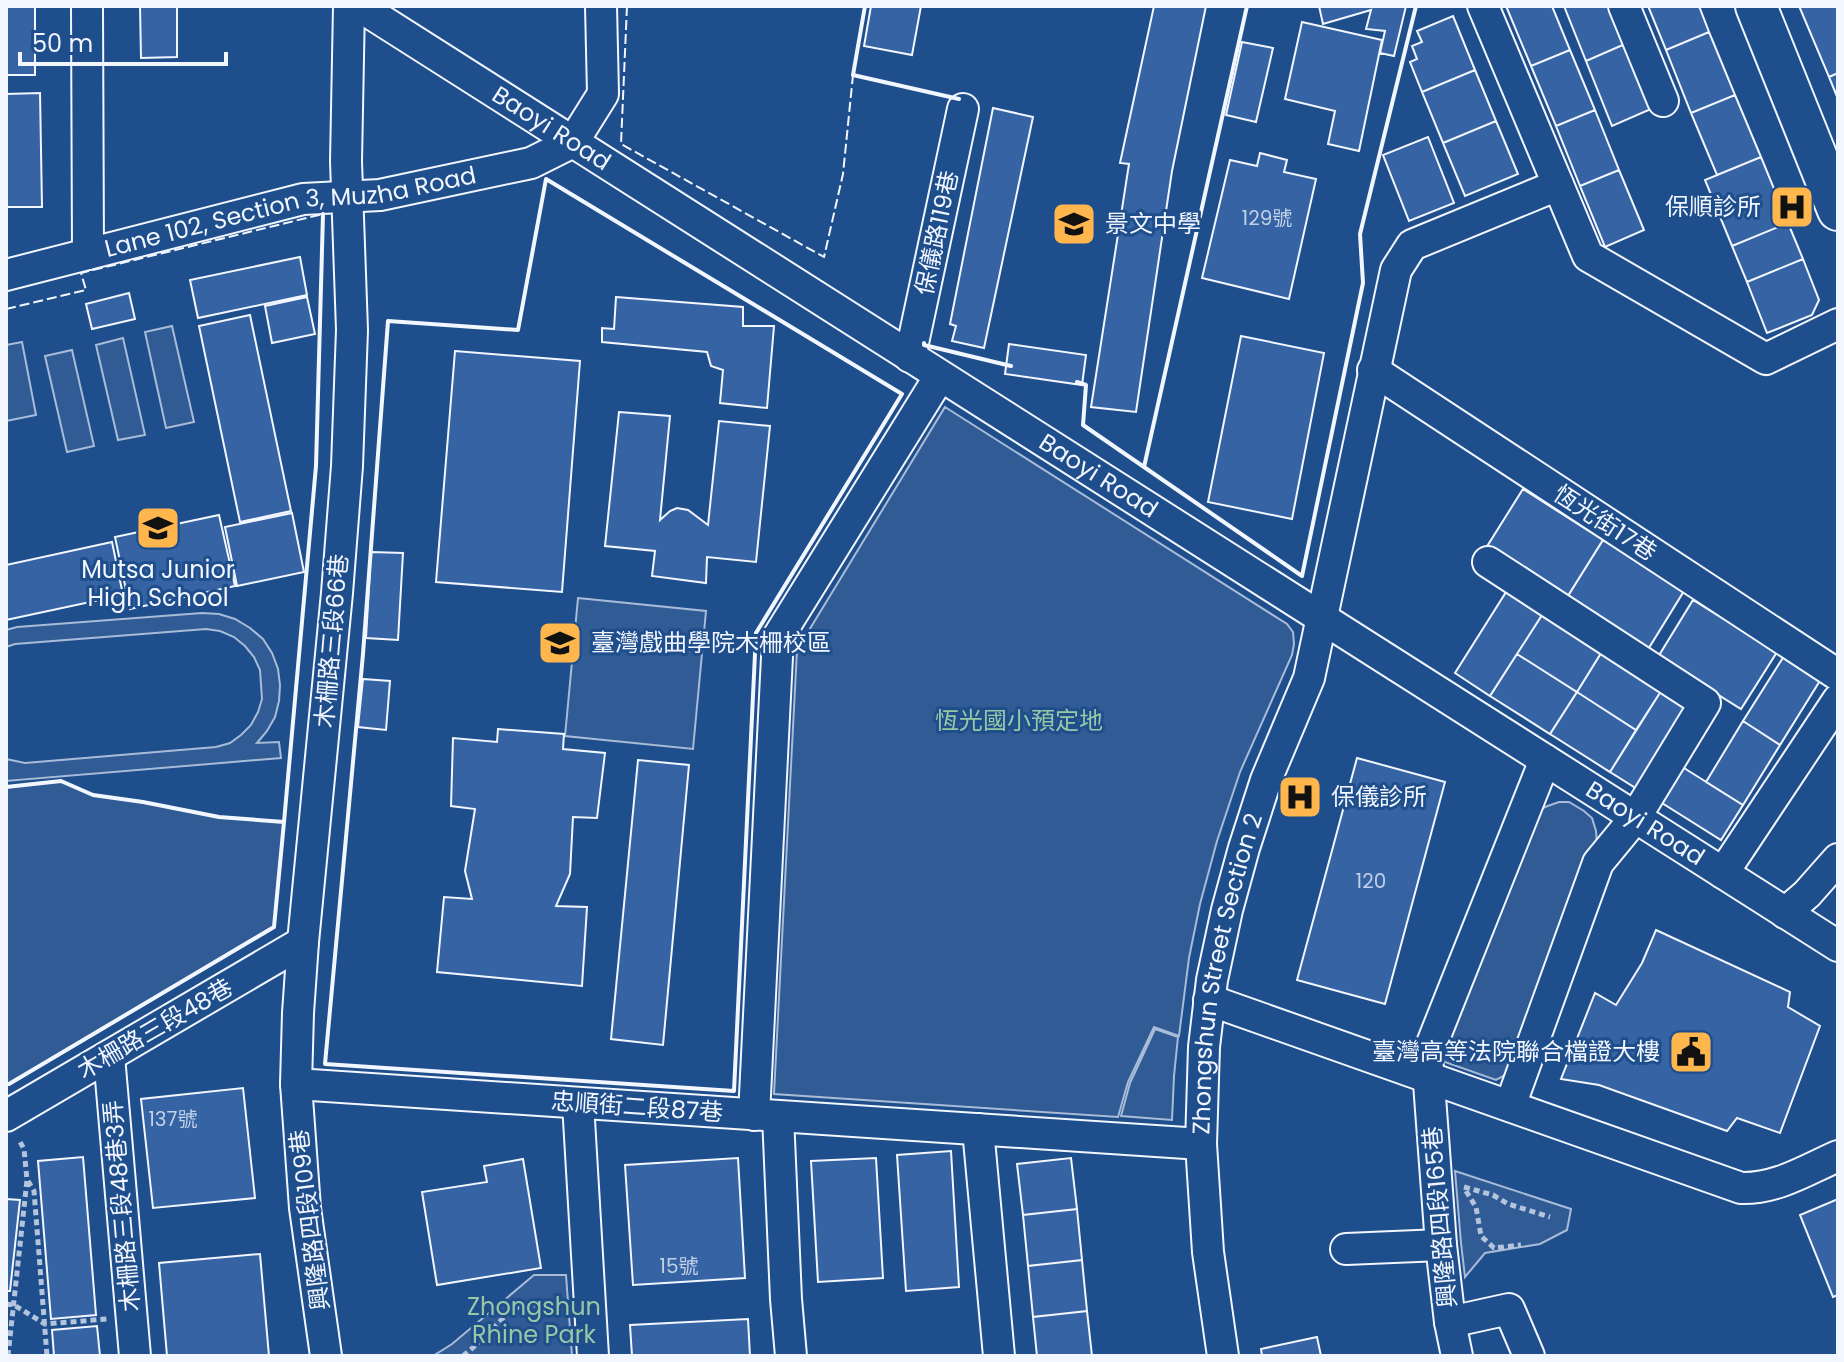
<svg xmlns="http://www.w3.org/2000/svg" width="1844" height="1362" viewBox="0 0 1844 1362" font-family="Poppins,'Noto Sans TC',sans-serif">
  <rect width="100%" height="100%" fill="#1f4e8c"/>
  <path fill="#305b95" stroke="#a8bbd7" stroke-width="2" d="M172,326L194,422L166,428L145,332Z
    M123,338L145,435L118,440L96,345Z
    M22,342L36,415L6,421V345Z
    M72,350L94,446L67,452L45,356Z
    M945,407L1287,624L1293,632L1294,644L1292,655L1240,772L1217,841L1200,904L1189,958L1179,1036L1154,1027L1128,1082L1118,1117L774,1094L797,650Z
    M578,598L706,611L693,749L565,736Z
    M202,613L219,614L235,619L250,628L263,639L272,653L278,669L280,685L279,701L275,717L267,731L257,743L279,742L281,758L6,781V759L25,763L216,747L230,743L241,735L251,725L258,712L262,699L260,670L254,657L245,646L234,637L220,631L206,629L15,644L6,647V630L17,627Z
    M61,781L93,795L143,802L219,817L284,822L274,927L6,1086V787Z
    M1559,802H1569L1584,811L1592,818L1596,831L1597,844L1509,1073L1496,1080L1439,1060L1534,815L1545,807Z
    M1155,1029L1178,1037L1174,1076L1172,1120L1121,1116L1130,1083Z
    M1455,1171L1571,1209L1567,1230L1540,1244L1485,1253L1465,1277L1461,1243Z
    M534,1275H566L572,1356H433L452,1344Z"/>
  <path fill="#3563a3" stroke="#f2f6ff" stroke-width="2" d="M6,6H35V75H6Z
    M140,6H177V57L141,58Z
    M871,6H921L912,55L864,46Z
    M1154,6H1206L1172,171L1136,412L1091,407L1129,164L1120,163Z
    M1319,6H1406L1394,56L1380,53L1385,31L1366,29L1371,10L1323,24Z
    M1506,6H1552L1570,50L1531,66Z
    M1564,6H1610L1625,44L1586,61Z
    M1648,6H1699L1709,32L1666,50Z
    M1799,6H1838V73L1829,77Z
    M1453,16L1475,70L1422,92L1410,62L1417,59L1412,46L1422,42L1417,31Z
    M1302,22L1382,40L1359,151L1328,144L1335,111L1285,99Z
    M1709,32L1735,95L1691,113L1666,50Z
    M1242,42L1273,48L1256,122L1226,115Z
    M1625,44L1651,109L1612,126L1586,61Z
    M1570,50L1595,110L1556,126L1531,66Z
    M1475,70L1496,121L1443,143L1422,92Z
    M1838,73V99L1829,77Z
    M40,93L42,207H6V94Z
    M1735,95L1761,157L1717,175L1691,113Z
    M993,108L1033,117L984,348L952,341L956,326L950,324Z
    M1595,110L1619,170L1580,186L1556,126Z
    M1496,121L1518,174L1465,196L1443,143Z
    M1428,137L1454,203L1409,221L1383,155Z
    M1260,153L1287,160L1284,172L1316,179L1289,299L1202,278L1230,160L1257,166Z
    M1761,157L1788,223L1732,246L1705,180Z
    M1619,170L1644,230L1605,247L1580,186Z
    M1788,223L1803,259L1747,282L1732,246Z
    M300,257L307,295L198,318L190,280Z
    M1803,259L1819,300L1812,315L1767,333L1747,282Z
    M129,293L135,319L92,329L86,304Z
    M307,297L315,334L272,343L265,306Z
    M616,297L743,307V326H774L767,408L720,403L723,370L711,366L707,352L602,342V328L614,329Z
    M250,315L291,511L240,522L199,326Z
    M1241,336L1324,353L1292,519L1208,502Z
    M1009,344L1086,355L1082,385L1005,374Z
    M455,351L580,361L562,592L436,582Z
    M619,412L670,416L660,520L670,511L677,508L688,510L708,525L719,421L770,426L756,562L707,557L706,583L652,576L655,551L605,546Z
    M1523,489L1603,540L1566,599L1486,548Z
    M292,513L304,572L237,586L225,527Z
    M219,515L235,586L130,609L115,537Z
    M1603,540L1684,591L1647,651L1566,599Z
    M112,542L123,595L6,620V565Z
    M371,552L403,553L398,640L366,638Z
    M1508,589L1544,612L1490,696L1455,673Z
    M1693,600L1777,652L1741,709L1658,657Z
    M1544,612L1603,650L1577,692L1517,654Z
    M1603,650L1663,688L1636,730L1577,692Z
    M1517,654L1577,692L1550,734L1490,696Z
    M1784,656L1821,679L1780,745L1743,721Z
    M363,679L390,681L386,730L358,727Z
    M1663,688L1694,709L1642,792L1610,772Z
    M1577,692L1636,730L1610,772L1550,734Z
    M1743,721L1780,745L1743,805L1706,782Z
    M498,729L564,734L563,749L605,753L597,818L573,817L570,874L556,906L587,907L582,986L437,972L444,897L472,899L465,871L475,809L451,806L453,738L497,742Z
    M1357,758L1445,782L1385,1004L1297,980Z
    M638,760L689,765L663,1045L611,1039Z
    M1676,763L1743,805L1721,840L1654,798Z
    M1656,930L1790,992L1788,1007L1820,1026L1780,1133L1737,1118L1727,1131L1599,1085L1561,1079L1595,993L1616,1005L1642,963Z
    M243,1088L255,1198L153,1208L141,1099Z
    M951,1151L959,1287L906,1291L897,1155Z
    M83,1157L96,1315L51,1319L38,1161Z
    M738,1158L745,1278L633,1285L625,1165Z
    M876,1158L883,1278L818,1282L811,1161Z
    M1071,1158L1077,1209L1023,1215L1017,1164Z
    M523,1159L541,1268L437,1285L422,1192L487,1182L484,1166Z
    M6,1199L20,1200L10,1291H6Z
    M1838,1199V1295L1833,1297L1800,1215Z
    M1077,1209L1082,1260L1028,1266L1023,1215Z
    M260,1254L269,1356H167L159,1263Z
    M1082,1260L1087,1311L1033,1317L1028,1266Z
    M1087,1311L1092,1356H1037L1033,1317Z
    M748,1319L750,1356H632L630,1325Z
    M97,1326L100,1356H54L52,1330Z
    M1317,1337L1321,1356H1262L1261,1349Z"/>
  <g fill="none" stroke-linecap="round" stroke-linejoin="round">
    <g stroke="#f2f6ff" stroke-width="34">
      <g id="minor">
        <path d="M87,6L88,254"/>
        <path id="s1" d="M359,6L1838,946"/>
        <path d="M1483,6L1588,256L1766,359L1838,324"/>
        <path d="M1624,6L1663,101"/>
        <path id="s2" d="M6,275L303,199L380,195L531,163L573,142L603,94L601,6"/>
        <path d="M910,357L963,109"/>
        <path d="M1373,370L1838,675"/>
        <path d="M1488,562L1705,703L1635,818L1598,863L1510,1106"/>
        <path d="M1723,873L1838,700"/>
        <path d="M1785,913L1807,894L1838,859"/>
        <path d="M1209,1000L1741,1188C1777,1189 1806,1170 1838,1156"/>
        <path d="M109,1056L135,1356"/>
        <path d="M296,1084L1201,1144"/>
        <path d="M578,1103L593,1356"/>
        <path d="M754,1115L778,637L940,376"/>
        <path d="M6,1116L303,942"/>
        <path d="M778,1116L786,1299L791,1356"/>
        <path d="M978,1129L999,1356"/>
        <path d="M1346,1249L1441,1245"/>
        <path d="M1450,1322L1509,1309L1529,1356"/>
        <path d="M326,1356L305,1208L296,1084L298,1013L303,942L337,593L347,466L352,330L346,161L349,6"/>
        <path id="s3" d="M1223,1356L1208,1252L1201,1144L1204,1047L1212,980L1227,910L1244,848L1266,780L1309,678L1396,270L1412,245L1558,185"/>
        <path d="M1457,1356L1450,1322L1441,1245L1427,1056L1545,760"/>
      </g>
    </g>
    <g stroke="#f2f6ff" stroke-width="44">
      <path id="major" d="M1756,6L1838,210"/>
    </g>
    <path stroke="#b3c4dc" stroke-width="5" stroke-dasharray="6 4" stroke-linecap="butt" d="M28,1181L34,1191L47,1356
      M1464,1187L1493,1195L1508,1204L1550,1217
      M1466,1191L1476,1207L1481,1236L1494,1248L1521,1245
      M6,1304L14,1305L45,1324L107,1319
      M8,1356L27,1180L24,1149L19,1140
      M463,1356L482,1340L508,1313L520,1306L562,1303"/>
    <use href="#minor" stroke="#1f4e8c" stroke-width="30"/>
    <use href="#major" stroke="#1f4e8c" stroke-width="40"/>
    <path stroke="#f2f6ff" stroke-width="2" stroke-dasharray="10 4" stroke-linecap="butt" d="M627,6L621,144L824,257L843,174L853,75
      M6,309L86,290L81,273L323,214
      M6,1086L9,1084"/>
    <path stroke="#f2f6ff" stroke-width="4" d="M865,6L853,75L959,99
      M1247,6L1144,467L1302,576L1363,283L1360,234L1416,6
      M546,179L902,394L756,633L734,1091L325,1064L363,654L388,321L518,330Z
      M924,343V345L1011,366
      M1077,382L1086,385L1083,425L1144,467
      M6,787L61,781L93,795L143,802L219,817L284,822L274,927L9,1084
      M284,822L316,466L323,214"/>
  </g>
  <defs>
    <g id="hospital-square" transform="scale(2.3)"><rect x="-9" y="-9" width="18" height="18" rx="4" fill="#ffb74d" stroke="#1f4e8c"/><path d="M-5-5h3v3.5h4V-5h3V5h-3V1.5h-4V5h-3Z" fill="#111"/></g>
    <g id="school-square" transform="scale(2.3)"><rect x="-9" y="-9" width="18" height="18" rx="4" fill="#ffb74d" stroke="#1f4e8c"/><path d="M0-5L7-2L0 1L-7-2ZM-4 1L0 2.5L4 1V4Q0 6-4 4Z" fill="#111"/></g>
    <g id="university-square" transform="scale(2.3)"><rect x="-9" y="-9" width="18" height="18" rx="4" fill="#ffb74d" stroke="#1f4e8c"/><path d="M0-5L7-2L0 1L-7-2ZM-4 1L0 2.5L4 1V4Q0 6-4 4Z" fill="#111"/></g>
    <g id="civic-square" transform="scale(2.3)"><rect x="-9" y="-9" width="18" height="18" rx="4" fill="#ffb74d" stroke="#1f4e8c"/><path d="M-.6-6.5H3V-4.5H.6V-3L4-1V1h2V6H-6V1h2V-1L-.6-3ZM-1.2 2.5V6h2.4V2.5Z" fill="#111"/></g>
  </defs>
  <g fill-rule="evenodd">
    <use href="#hospital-square" x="1792" y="207"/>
    <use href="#school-square" x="1074" y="224"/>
    <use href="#school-square" x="158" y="528"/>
    <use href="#university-square" x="560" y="643"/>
    <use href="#hospital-square" x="1300" y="797"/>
    <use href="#civic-square" x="1691" y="1052"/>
  </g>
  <g text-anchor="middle" stroke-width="6" stroke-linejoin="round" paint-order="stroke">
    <g font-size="20" fill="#c3d1e8">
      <text x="1267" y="225">129號</text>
      <text x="1371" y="888">120</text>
      <text x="173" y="1126">137號</text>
      <text x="679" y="1273">15號</text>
    </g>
    <g font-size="24" fill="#f2f6ff" stroke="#1f4e8c">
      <text dy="8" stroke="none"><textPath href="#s1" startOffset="228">Baoyi Road</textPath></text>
      <text dy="8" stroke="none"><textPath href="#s2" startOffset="292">Lane 102, Section 3, Muzha Road</textPath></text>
      <text transform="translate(937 233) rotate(-78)" y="8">保儀路119巷</text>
      <text dy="8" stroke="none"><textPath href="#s1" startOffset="876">Baoyi Road</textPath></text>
      <text transform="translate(1605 523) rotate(33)" y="8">恆光街17巷</text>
      <text transform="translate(332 641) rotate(-85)" y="8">木柵路三段66巷</text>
      <text dy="8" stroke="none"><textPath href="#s1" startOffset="1524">Baoyi Road</textPath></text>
      <text dy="8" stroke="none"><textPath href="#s3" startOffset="386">Zhongshun Street Section 2</textPath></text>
      <text transform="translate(155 1029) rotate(-30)" y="8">木柵路三段48巷</text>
      <text transform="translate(637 1107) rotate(4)" y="8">忠順街二段87巷</text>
      <text transform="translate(122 1206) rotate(-95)" y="8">木柵路三段48巷3弄</text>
      <text transform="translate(1440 1217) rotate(-95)" y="8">興隆路四段165巷</text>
      <text transform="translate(310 1220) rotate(-97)" y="8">興隆路四段109巷</text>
    </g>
    <g font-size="24" fill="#f2f6ff" stroke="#1f4e8c" text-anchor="start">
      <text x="1761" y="215" text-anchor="end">保順診所</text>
      <text x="1105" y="232">景文中學</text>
      <text x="158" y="578" text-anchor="middle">Mutsa Junior<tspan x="158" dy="28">High School</tspan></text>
      <text x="591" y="651">臺灣戲曲學院木柵校區</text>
      <text x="1331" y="805">保儀診所</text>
      <text x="1660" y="1060" text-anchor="end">臺灣高等法院聯合檔證大樓</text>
    </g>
    <g font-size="24" fill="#97c8a6" stroke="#1f4e8c">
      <text x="1019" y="729">恆光國小預定地</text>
      <text x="534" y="1315">Zhongshun<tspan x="534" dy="28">Rhine Park</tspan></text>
    </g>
  </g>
  <rect width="1844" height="1362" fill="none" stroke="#f2f6ff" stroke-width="16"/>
  <path d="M20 52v12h206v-12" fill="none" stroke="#f2f6ff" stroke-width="4"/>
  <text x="32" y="52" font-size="24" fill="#f2f6ff" stroke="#1f4e8c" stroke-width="6" paint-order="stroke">50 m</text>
</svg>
